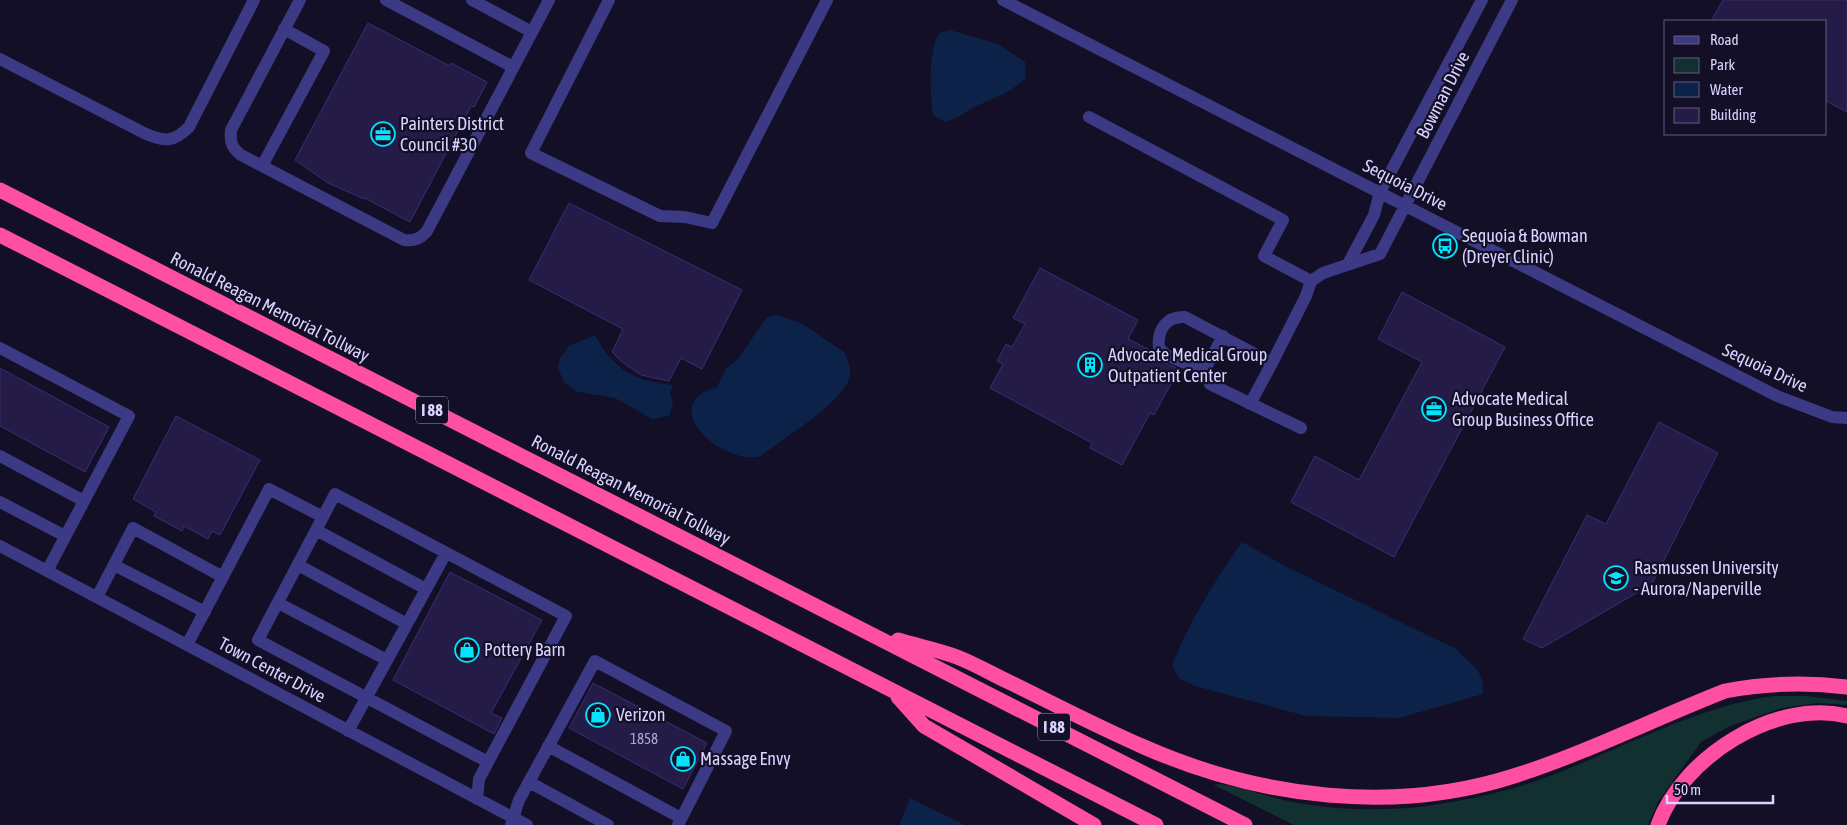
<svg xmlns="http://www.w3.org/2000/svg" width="1847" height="825" viewBox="0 0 1847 825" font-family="'Asap Condensed',sans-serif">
  <rect width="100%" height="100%" fill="#130f26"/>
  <path fill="#12302f" d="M1773,696H1808L1847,701V705L1818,703L1782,708L1730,726L1701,742L1658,802L1648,825H1294L1214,785C1222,781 1267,796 1279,799C1326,810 1379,812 1427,806C1470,800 1515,790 1555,774C1627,746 1696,707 1773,696Z"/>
  <path fill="#0c2248" d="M950,30L998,44L1025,62L1026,78C1008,94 1001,94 981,104C968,110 959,118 945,122L933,115C930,93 928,52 939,33Z
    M777,315L803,324L845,353C847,360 852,369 850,376C844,403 783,438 761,456C723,467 654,405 717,387L726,369L737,360L767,317Z
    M595,335C613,370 635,381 673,385L670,393L673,403L669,416L652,419L615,398L578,392L565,383L558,369L560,358L569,346Z
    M1242,542L1283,565L1456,649C1471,666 1485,669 1483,694L1399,718L1306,716L1195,686L1179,678L1172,665C1190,620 1215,581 1242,542Z
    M910,798L965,825H899Z"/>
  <path fill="#241b47" stroke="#3b2d73" d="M1723,0H1847V112L1826,101V21H1711Z
    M368,23L450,66L451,63L487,82L474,107L471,106L410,222L365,198L364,199L328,183L295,160Z
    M569,203L742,290L702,369L681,358L669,381L641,375L622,362L612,352L623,329L529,280Z
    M1040,268L1138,320L1128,339L1152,351L1163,362L1179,369L1154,415L1150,413L1122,465L1090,448L1092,443L990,388L1003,364L997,361L1006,344L1012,347L1025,324L1013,318Z
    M1402,292L1505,347L1394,557L1291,502L1315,456L1359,480L1422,362L1378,339Z
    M0,368L109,427L85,472L0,426Z
    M176,416L260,460L220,535L212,531L208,539L184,526L182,531L154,516L156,512L133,499Z
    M1659,422L1718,453L1652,584L1542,648L1523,639L1587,515L1606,524Z
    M450,572L542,620L491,713L502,718L494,734L393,680Z
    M593,683L707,743L683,789L569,728Z"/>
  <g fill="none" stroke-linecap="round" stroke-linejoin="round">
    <path stroke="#3d3a85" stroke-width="12" d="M300,0L231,130C230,142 231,147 241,155L404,240C415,241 420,239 427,231L549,0
      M386,0L513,67
      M472,0L532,32
      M609,0L531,153L660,216L685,217L712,223L827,0
      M1003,0L1777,396L1832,417L1847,418
      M0,59L146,134C165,142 174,142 189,127L254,0
      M1089,117L1283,220L1264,256L1311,281L1323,273L1380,254L1512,0
      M262,166L324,51L284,29
      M1348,264L1374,215L1380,192L1482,0
      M0,348L129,416L47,571
      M1204,371L1223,336
      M1250,404L1272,363
      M1301,428L1210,384L1204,371L1166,355L1159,348C1157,330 1166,316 1185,317L1272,363L1306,296L1311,281
      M0,456L84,501
      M0,502L65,536
      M316,530L426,589
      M0,546L527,825
      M114,565L205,612
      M298,565L407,624
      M97,597L133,528L223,577
      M278,603L387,660
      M187,645L269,489L323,517
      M348,731L446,553
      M548,746L681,818
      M529,782L608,825
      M477,799L479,779L566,616L335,494L258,640L488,762
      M511,825L519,800L595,661L726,731L678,825"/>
    <path stroke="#ff4fa3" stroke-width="15" d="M0,190L1245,825
      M0,235L1156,825
      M898,640C918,646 938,650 957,657C975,664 992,674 1009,682C1054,704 1098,727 1144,747C1260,798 1395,815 1517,775C1588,752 1656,718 1725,691C1767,683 1805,682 1847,687
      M898,697L924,726L1094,825
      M1658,825C1682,758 1775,698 1847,716"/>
  </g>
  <defs>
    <g id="office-ring" transform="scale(1.25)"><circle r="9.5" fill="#130f26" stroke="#00e5ff" stroke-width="1.5"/><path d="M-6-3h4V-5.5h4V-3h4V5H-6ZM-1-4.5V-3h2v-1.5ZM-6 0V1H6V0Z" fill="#00e5ff"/></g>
    <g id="bus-ring" transform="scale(1.25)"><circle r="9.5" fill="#130f26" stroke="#00e5ff" stroke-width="1.5"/><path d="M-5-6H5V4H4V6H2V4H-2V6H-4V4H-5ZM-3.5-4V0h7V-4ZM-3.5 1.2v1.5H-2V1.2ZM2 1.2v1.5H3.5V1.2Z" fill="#00e5ff"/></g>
    <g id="building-ring" transform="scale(1.25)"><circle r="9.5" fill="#130f26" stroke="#00e5ff" stroke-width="1.5"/><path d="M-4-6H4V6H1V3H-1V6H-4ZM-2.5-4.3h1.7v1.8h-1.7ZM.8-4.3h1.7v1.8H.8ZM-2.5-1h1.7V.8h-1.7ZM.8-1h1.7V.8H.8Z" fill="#00e5ff"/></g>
    <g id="university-ring" transform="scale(1.25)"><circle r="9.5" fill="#130f26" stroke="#00e5ff" stroke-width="1.5"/><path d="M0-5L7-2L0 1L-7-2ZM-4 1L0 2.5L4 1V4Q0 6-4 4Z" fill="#00e5ff"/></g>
    <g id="shop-ring" transform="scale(1.25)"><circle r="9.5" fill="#130f26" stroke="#00e5ff" stroke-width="1.5"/><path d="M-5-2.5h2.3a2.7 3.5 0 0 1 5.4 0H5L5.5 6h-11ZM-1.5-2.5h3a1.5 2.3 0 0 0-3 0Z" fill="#00e5ff"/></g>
  </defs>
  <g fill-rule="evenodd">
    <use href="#office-ring" x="383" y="134"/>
    <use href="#bus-ring" x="1445" y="246"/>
    <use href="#building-ring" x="1090" y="365"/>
    <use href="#office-ring" x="1434" y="409"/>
    <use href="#university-ring" x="1616" y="578"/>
    <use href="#shop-ring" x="467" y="650"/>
    <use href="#shop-ring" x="598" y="715"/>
    <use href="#shop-ring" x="683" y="759"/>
  </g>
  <g text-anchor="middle" stroke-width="4.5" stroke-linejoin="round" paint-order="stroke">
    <g font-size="15" fill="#aca6d1">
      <text x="644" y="744">1858</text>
    </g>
    <g fill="#130f26" stroke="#9e99be" stroke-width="1">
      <rect x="416" y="396.5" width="32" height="27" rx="4"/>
      <rect x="1038" y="713.5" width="32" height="27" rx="4"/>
    </g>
    <g font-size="16" font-weight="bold" fill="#d9d4ff">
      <text x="432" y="416">I 88</text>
      <text x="1054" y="733">I 88</text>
    </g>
    <g font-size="18" fill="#d9d4ff" stroke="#130f26">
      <text transform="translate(1443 95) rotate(-63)" y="6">Bowman Drive</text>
      <text transform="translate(1405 185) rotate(27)" y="6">Sequoia Drive</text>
      <text transform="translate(270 307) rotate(27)" y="6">Ronald Reagan Memorial Tollway</text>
      <text transform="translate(1765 368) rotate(25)" y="6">Sequoia Drive</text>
      <text transform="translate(631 490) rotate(27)" y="6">Ronald Reagan Memorial Tollway</text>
      <text transform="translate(272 670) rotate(28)" y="6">Town Center Drive</text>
    </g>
    <g font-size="18" fill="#d9d4ff" stroke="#130f26" text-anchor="start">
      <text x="400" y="130">Painters District<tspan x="400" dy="21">Council #30</tspan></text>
      <text x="1462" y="242">Sequoia &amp; Bowman<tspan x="1462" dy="21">(Dreyer Clinic)</tspan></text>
      <text x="1108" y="361">Advocate Medical Group<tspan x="1108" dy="21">Outpatient Center</tspan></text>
      <text x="1452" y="405">Advocate Medical<tspan x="1452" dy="21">Group Business Office</tspan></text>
      <text x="1634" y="574">Rasmussen University<tspan x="1634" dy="21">- Aurora/Naperville</tspan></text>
      <text x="484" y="656">Pottery Barn</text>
      <text x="616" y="721">Verizon</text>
      <text x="700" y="765">Massage Envy</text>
    </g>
  </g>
  <rect x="1664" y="20" width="162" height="115" fill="#130f26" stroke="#625e7d"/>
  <rect x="1674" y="36" width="25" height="8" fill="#3d3a85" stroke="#625e7d"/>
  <text x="1710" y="45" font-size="15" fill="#d9d4ff">Road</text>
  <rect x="1674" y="58" width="25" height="15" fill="#12302f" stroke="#625e7d"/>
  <text x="1710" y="70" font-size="15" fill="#d9d4ff">Park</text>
  <rect x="1674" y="82" width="25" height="15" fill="#0c2248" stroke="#625e7d"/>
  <text x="1710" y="95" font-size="15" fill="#d9d4ff">Water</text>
  <rect x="1674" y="108" width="25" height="15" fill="#241b47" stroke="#625e7d"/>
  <text x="1710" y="120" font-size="15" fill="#d9d4ff">Building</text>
  <path d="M1667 795v8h106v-8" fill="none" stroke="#d9d4ff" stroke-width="2.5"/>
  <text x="1674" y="795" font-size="15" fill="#d9d4ff" stroke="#130f26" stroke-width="4" paint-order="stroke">50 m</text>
</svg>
